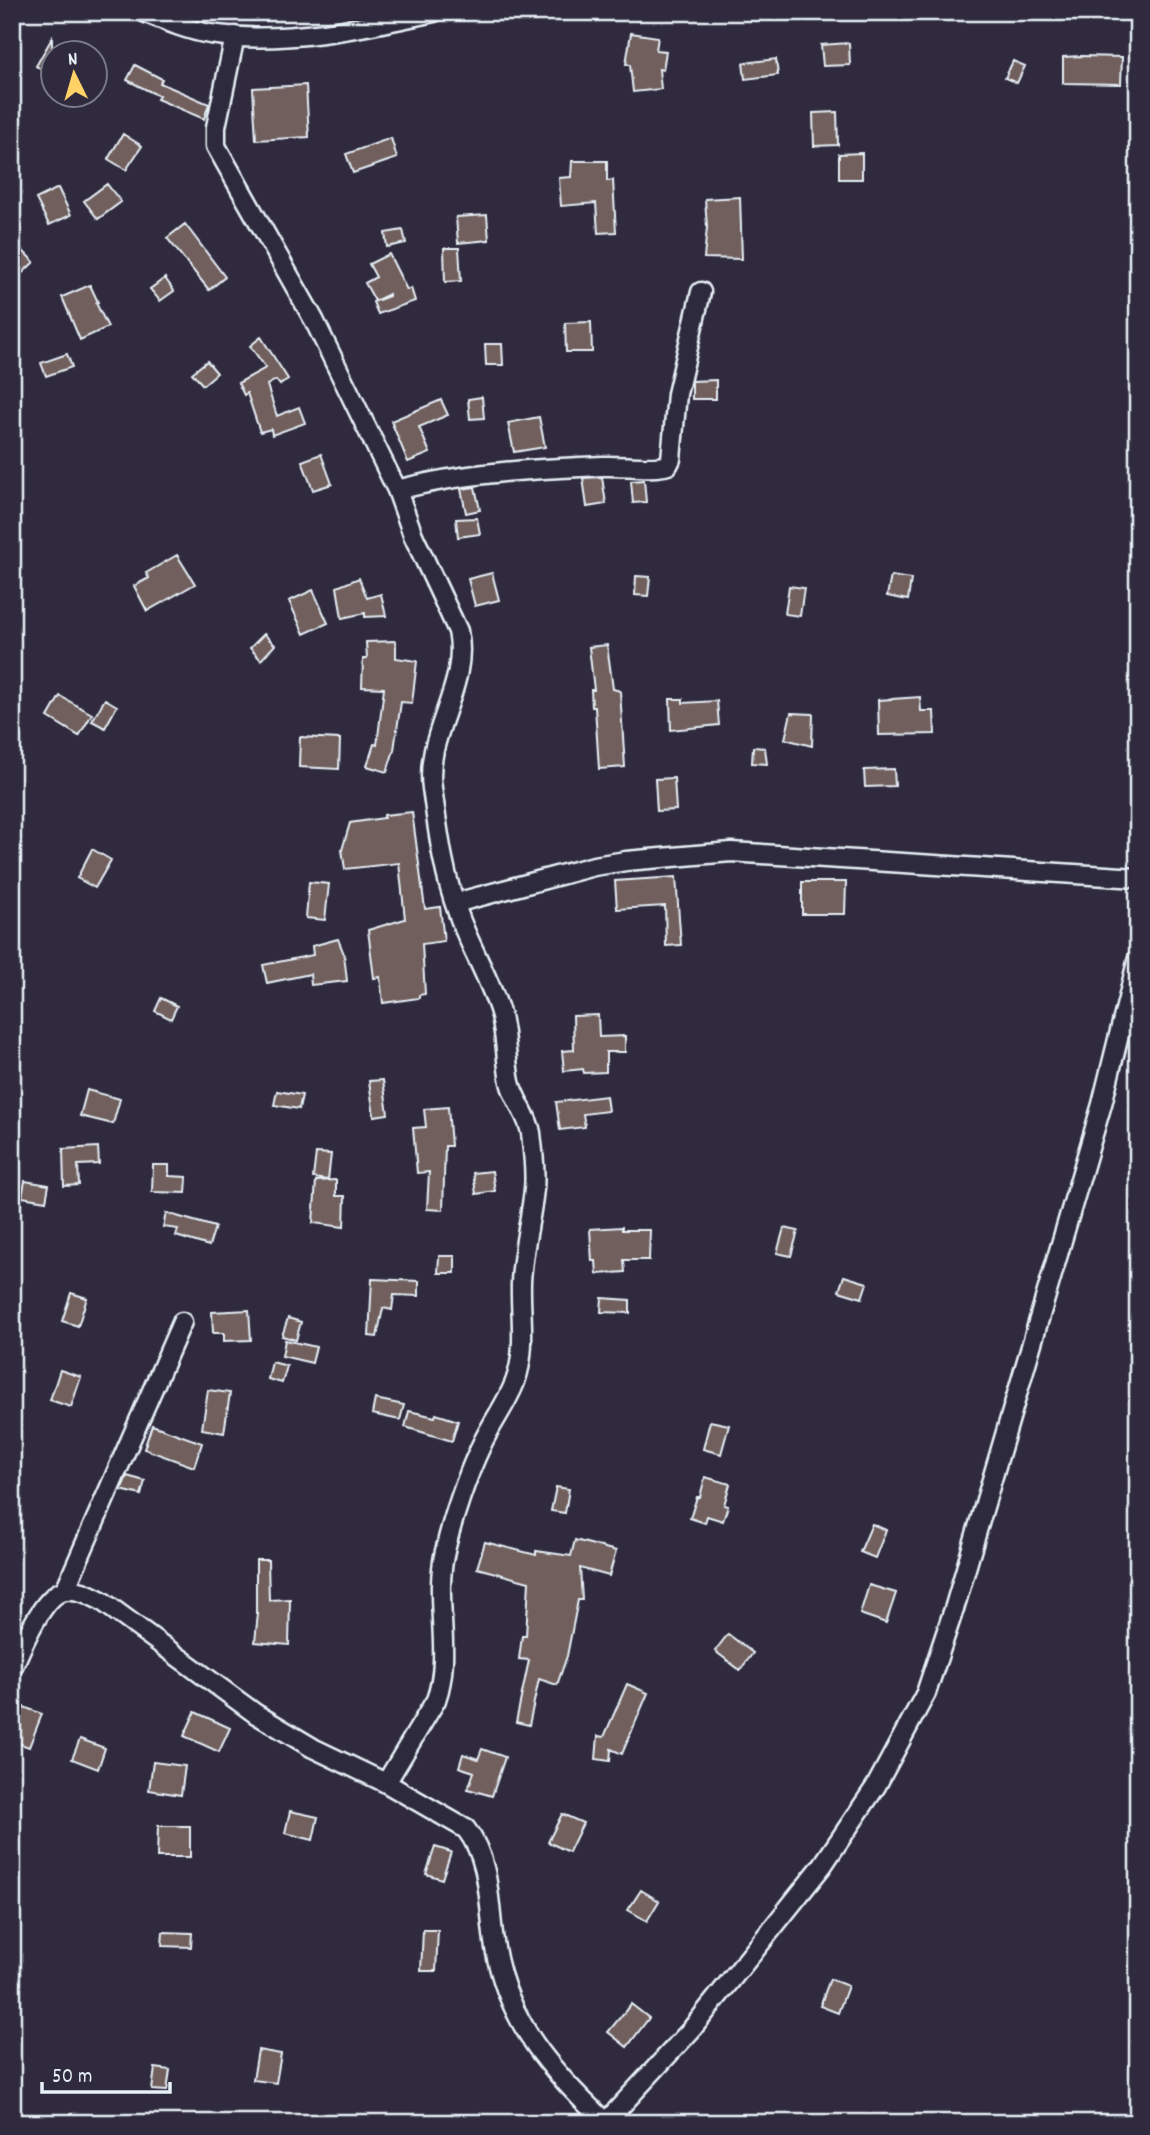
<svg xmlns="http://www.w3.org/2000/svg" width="1150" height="2135" viewBox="0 0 1150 2135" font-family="Dekko,sans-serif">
  <rect width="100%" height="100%" fill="#2f2a3d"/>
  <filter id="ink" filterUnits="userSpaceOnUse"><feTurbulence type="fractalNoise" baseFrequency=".0143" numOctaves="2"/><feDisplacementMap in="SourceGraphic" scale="14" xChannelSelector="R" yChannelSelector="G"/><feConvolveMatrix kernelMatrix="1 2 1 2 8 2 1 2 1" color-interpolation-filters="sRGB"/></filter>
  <g filter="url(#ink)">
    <path fill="#705f5d" stroke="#e8f1f8" stroke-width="2" d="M631,33L658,37L656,50L666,51L663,70L659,69L661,89L633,92L630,65L626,64Z
      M52,38V75L36,66Z
      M849,43L850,65L823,66L821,45Z
      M1082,56L1122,57L1121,84L1063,83V57Z
      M776,59L778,75L745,79L743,63Z
      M1013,61L1025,66L1017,83L1005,78Z
      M135,65L162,79L160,83L209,104L204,119L157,99L159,96L127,80Z
      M306,85L309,137L256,140L253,88Z
      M837,112L838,145L814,146L813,113Z
      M123,134L142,146L126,170L108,159Z
      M391,138L397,158L353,173L346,154Z
      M862,153V179H839V154Z
      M572,161H607V181L613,180L616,232L598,233L596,203L561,206L559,178L571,177Z
      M107,184L121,202L98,219L84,201Z
      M58,188L71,215L49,225L36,199Z
      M740,197L742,259L704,258L707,227L705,199Z
      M487,215L489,240L458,243L456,217Z
      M185,224L225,277L209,290L167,238Z
      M403,230L406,243L387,247L385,233Z
      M20,248L34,262L12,283V256Z
      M444,248H459L461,281L445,282Z
      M389,254L407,290L411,288L415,301L378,314L373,302L389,296V294L375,301L365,283L376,277L369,264Z
      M165,278L174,291L160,301L150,289Z
      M90,285L98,302L96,303L108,327L80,340L62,297Z
      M591,322L592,352H566L565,323Z
      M261,337L288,379L280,385L276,380L267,385L277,416L299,407L305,423L272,435L271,429L260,432L247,393L244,395L238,383L266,368L250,346Z
      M485,344H502L503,365H486Z
      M67,354L72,367L46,376L41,363Z
      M207,361L217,373L203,385L192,373Z
      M716,380V399H692V381Z
      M482,397L484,418L470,419L468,399Z
      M441,400L448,415L419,427L430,453L408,462L391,421Z
      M539,417L545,447L514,452L508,423Z
      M321,454L332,484L313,490L302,461Z
      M602,477L606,504L587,507L583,478Z
      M644,480L646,502L633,503L631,481Z
      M475,487L480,510L466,513L461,489Z
      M477,518L480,534L458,537L456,519Z
      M177,555L195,584L147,611L134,586L149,578L146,573Z
      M492,573L499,600L475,606L468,579Z
      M636,576L650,577L648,596L635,595Z
      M891,576L911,579L908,600L887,596Z
      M359,578L367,598L381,594L386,616L365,617V613L342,618L337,587Z
      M789,586L804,588L800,616L785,614Z
      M313,590L328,623L304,634L289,601Z
      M264,634L275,645L261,660L250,648Z
      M396,641V658L417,661L412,703L401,702L394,750L387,772L367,766L374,744L377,745L384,688L362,687L363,659H367L366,642Z
      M607,645L613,689L620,691L625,767L599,769L595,707H592L591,690H594L589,647Z
      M60,696L92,714L79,736L48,717Z
      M920,697L921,711H934L935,734L879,735L878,700Z
      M105,699L117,706L105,728L92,721Z
      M670,699H683V703L717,701L719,725L671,730Z
      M791,713L813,714L812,746L785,739Z
      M300,737L340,739L339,769L299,767Z
      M753,747L765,748L767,764L752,763Z
      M894,769L895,786L865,787L864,770Z
      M674,778L676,810L657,811L655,779Z
      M412,812L425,909L440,907L444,941L422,944L425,994L419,995V998L383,1003L380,977L374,978L368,930L405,919L399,863L345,869L342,850L350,823L384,818V815Z
      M92,849L111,860L95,888L77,878Z
      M676,877L681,945L666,946L665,906L617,909L615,881Z
      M309,882L329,884L325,920L306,918Z
      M802,882H846L845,914H802Z
      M338,939L344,954L347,981L311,985L310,974L267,983L263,965L313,955L312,946Z
      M161,998L177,1006L171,1019L155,1011Z
      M598,1015L599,1037L625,1036V1052H606V1072L584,1073L583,1069L564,1071L562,1051L574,1050L573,1016Z
      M383,1080L388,1114L374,1116L369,1081Z
      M87,1090L120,1099L113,1124L80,1116Z
      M277,1091L302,1095L299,1109L274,1105Z
      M606,1096L608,1111L583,1114L585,1127L560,1130L556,1102Z
      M448,1107L451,1146H445L443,1210L427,1209L429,1172L417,1173L413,1128L426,1127L424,1109Z
      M98,1147L99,1164L78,1165L79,1185L64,1186L63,1149Z
      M316,1153L331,1154L328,1180L313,1178Z
      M153,1165H169V1176L187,1177L186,1193L152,1192Z
      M492,1171L495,1191L476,1194L473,1173Z
      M336,1180V1196H345L344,1227L313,1223L316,1181Z
      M25,1181L49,1185L46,1201L22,1197Z
      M166,1213L215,1227L209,1246L176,1236L178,1229L163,1227Z
      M622,1227V1230H650L649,1260H624L625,1272L597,1274L596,1261H592L590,1229Z
      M784,1228L798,1231L791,1256L777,1253Z
      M439,1256H455V1273H438Z
      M844,1276L867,1283L862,1298L839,1291Z
      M372,1279L419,1281V1296L394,1295L392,1310L383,1308L377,1337L369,1336Z
      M71,1293L87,1298L78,1326L62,1321Z
      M602,1298L630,1300V1313L601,1312Z
      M249,1310L251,1340L224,1341V1333H213L212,1312Z
      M288,1318L301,1322L296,1340L282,1336Z
      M285,1340L316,1347L312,1363L282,1356Z
      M272,1362L287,1366L282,1383L268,1379Z
      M60,1370L81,1377L71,1407L50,1400Z
      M208,1390L230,1393L224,1433L202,1429Z
      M375,1399L404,1405L400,1420L372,1414Z
      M409,1411L435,1417L436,1414L458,1421L452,1441L405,1427Z
      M710,1421L729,1425L721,1454L703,1449Z
      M152,1425L202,1443L194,1467L144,1449Z
      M127,1476L145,1481L141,1495L121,1490Z
      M705,1477L730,1484L724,1505L728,1506L723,1521L707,1516L705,1523L690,1518L697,1497H700Z
      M556,1487L569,1489L565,1513L551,1511Z
      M872,1524L886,1530L875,1558L860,1552Z
      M575,1540L616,1551L609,1576L580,1568L582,1600H578L567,1656L557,1685L539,1679L529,1725L516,1722L529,1660L519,1659L522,1636H526L529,1582L477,1568L485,1542L536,1555V1551L571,1556Z
      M256,1560H268L269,1600L290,1599L289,1645L255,1642L258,1613H256Z
      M869,1585L896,1593L886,1623L860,1614Z
      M728,1634L753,1653L740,1670L715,1651Z
      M627,1684L648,1693L622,1754L611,1749L610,1761L596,1759L598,1736L604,1737Z
      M24,1707L42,1714L29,1747L12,1741Z
      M195,1712L230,1728L219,1752L184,1736Z
      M80,1739L105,1748L98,1769L72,1759Z
      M482,1749L505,1757L492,1796L468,1789L474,1772L459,1767L463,1754L478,1759Z
      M153,1762L185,1766L181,1795L149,1790Z
      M290,1811L318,1817L313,1840L285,1833Z
      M562,1814L583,1823L569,1852L548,1842Z
      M158,1826H190V1857H157Z
      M435,1847L451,1852L442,1879L426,1874Z
      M641,1890L659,1901L647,1921L628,1910Z
      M423,1930H438L436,1971H421Z
      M163,1932L192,1933L191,1947L162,1946Z
      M830,1979L848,1986L838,2013L820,2006Z
      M631,2004L649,2018L627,2047L608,2032Z
      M258,2050L281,2054L276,2083L253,2080Z
      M155,2068L170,2070L167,2091L152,2090Z"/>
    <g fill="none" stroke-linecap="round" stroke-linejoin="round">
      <g stroke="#e8f1f8" stroke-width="23">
        <path id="minor" d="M144,12C166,21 187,30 210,34C284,45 362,28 434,12
          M235,36L216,127V146L314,320L397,490L413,535L458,631C470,686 424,734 432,788C438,830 443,873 458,913C470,948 491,980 501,1016C506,1037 506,1060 510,1082C514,1100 528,1115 531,1133C533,1151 536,1171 534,1189C531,1220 522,1251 521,1283C520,1316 527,1350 515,1382C506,1405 491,1424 481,1446C467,1475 452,1520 445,1551C433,1601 453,1652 436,1700L386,1783L466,1829C492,1862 488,1908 495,1948C508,2023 552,2072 605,2122
          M397,490C464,472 535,469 604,466C621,465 654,470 668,465L671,459L677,394L701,292
          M455,903L594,866L626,861L731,852L1138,878
          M65,1590L182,1322
          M12,1668C22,1648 42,1595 65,1590C78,1588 90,1595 102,1601L256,1714L313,1748L386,1783
          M605,2123L691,2030L822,1866L876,1786L926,1693L955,1606L1102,1104L1138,958"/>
      </g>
      <use href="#minor" stroke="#2f2a3d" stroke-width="18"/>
    </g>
  </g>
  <rect width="1150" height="2135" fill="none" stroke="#2f2a3d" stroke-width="42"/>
  <rect x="21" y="21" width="1108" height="2093" fill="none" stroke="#e8f1f8" stroke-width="2.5" filter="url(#ink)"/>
  <g transform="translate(74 74) rotate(355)"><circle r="33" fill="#2f2a3d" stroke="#797a88" stroke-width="2"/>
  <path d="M0-5L12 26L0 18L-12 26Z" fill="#ffd166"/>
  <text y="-10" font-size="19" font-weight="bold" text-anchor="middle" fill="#e8f1f8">N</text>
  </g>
  <path d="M42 2082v10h128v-10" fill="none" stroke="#e8f1f8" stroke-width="3.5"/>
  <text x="52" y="2082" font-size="21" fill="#e8f1f8" stroke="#2f2a3d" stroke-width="5" paint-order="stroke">50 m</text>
</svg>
